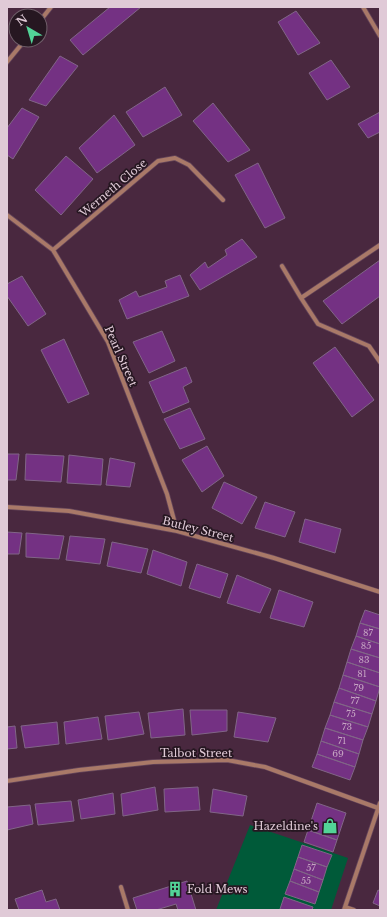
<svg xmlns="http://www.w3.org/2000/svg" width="387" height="917" viewBox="0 0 387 917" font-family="'Libre Baskerville',serif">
  <rect width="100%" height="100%" fill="#49283f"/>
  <path fill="#005a39" d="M250,825L348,858L331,910H216Z"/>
  <path fill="#743183" stroke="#816587" d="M110,7H141L83,55L70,40Z
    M296,11L320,43L298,55L278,22Z
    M60,56L78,66L46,106L29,100Z
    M331,60L350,87L327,100L309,73Z
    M165,87L182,115L143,137L126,112Z
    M213,103L250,150L228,162L193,121Z
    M22,108L39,117L13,159L7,155V128Z
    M380,112V132L368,138L358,124Z
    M114,115L135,145L97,173L79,148Z
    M66,156L93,179L61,215L35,190Z
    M258,163L285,218L265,228L235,175Z
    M242,239L257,257L200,290L190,275L205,262L208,268L227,255L225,250Z
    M380,260V296L342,324L323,301Z
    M180,275L189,296L127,319L119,300L136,291L139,297L167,287L165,281Z
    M22,276L46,314L28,326L7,296V284Z
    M162,331L175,361L149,373L133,342Z
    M64,339L89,394L68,403L41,350Z
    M335,347L374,400L352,417L313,363Z
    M186,367L192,382L183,387L189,402L163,413L149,382Z
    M190,408L205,439L180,449L164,419Z
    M207,446L224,476L202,492L182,460Z
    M7,454H19L16,480H7Z
    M26,454L64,456L61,482L25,480Z
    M69,455L103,459L101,485L67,483Z
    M110,458L135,463L130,487L106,485Z
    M224,482L257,497L242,524L212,508Z
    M265,502L295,512L285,537L255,528Z
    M305,519L341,529L335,553L299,542Z
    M7,532L22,533L19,554H7Z
    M26,533L64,536L59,559L26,557Z
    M70,536L105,539L100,564L66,560Z
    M112,542L148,549L141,573L107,566Z
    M153,550L187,562L181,586L147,574Z
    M197,564L228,574L220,598L189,588Z
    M237,575L271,589L260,613L227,603Z
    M279,590L313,602L304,627L270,618Z
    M365,610L380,615V629L360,623Z
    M360,623L380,629V644L356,636Z
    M356,636L380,644V658L351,649Z
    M351,649L380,658V673L347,662Z
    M347,662L380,673V687L343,675Z
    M343,675L380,687L376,701L339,688Z
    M339,688L376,701L372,714L334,702Z
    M334,702L372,714L368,727L330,715Z
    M183,709L185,735L151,738L148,713Z
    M190,710H227V731L192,735Z
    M139,712L144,734L108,740L105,716Z
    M238,712L276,718L268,742L234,737Z
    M330,715L368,727L363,740L325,728Z
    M98,717L102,739L66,744L64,722Z
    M57,722L59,744L25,748L21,726Z
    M15,726L17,748L7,749V727Z
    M325,728L363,740L359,754L321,741Z
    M321,741L359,754L355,767L317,754Z
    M317,754L355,767L350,780L312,767Z
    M155,787L158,810L123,816L121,794Z
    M198,787L200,810L165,812L164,789Z
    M213,789L247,796L243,816L210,812Z
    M113,793L115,814L81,819L78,800Z
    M71,801L74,821L38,825L35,804Z
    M317,803L346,813L337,840L308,830Z
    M30,805L33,824L7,830V807Z
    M308,830L337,840L333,852L304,842Z
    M302,845L332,855L327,867L298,857Z
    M298,857L327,867L323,880L294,869Z
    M294,869L323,880L319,892L290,881Z
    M187,881L196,910H178L176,904L156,910H137L133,898Z
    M290,881L319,892L315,904L285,894Z
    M42,890L46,902L56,899L60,910H19L15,899Z
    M378,890L380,891V906L373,903Z
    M284,897L313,907L312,910H284L280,909Z"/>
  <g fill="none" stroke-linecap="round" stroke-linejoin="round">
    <g stroke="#64455a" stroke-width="5.5">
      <path id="street" d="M363,7L380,36
        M40,21L51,7
        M7,62L25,40
        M7,215L53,250L108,342L167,494L177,531
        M380,245L301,298L318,324L369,346L380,362
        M53,250L158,161L175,158L189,165L223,200
        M282,266L301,298
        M7,507L69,511L177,531L274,558L380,592
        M7,781L79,770L153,762L227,760L265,767L378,808
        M121,887L128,910
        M345,907L354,910
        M344,910L380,803"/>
    </g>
    <use href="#street" stroke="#a97968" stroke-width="4"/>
  </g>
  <defs>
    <g id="shop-bare" transform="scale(1.2)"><path d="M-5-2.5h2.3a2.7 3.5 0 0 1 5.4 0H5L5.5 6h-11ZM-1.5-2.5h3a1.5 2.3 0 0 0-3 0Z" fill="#52d397" stroke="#261721" stroke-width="2.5" paint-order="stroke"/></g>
    <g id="building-bare" transform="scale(1.2)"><path d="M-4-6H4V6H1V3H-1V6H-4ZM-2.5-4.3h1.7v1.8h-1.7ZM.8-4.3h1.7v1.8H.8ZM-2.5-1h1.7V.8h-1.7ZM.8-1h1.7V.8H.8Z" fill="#52d397" stroke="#261721" stroke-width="2.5" paint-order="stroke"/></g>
  </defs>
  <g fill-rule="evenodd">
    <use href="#shop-bare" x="330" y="826"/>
    <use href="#building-bare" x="175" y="889"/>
  </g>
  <g text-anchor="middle" stroke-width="3.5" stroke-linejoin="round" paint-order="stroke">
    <g font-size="9" fill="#c5a4c2">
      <text x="368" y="636">87</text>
      <text x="366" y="649">85</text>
      <text x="364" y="663">83</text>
      <text x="362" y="677">81</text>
      <text x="359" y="691">79</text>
      <text x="355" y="704">77</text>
      <text x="351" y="717">75</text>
      <text x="347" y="730">73</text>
      <text x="342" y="744">71</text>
      <text x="338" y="757">69</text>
      <text x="311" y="871">57</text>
      <text x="306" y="884">55</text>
    </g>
    <g font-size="11" fill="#e0cad7" stroke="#261721">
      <text transform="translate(113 188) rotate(-40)" y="4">Werneth Close</text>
      <text transform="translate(121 356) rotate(66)" y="4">Pearl Street</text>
      <text transform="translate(198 529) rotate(14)" y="4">Butley Street</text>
      <text x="196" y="757">Talbot Street</text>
    </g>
    <g font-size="11" fill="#e0cad7" stroke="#261721" text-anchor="end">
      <text x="318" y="830">Hazeldine's</text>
      <text x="187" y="893" text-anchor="start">Fold Mews</text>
    </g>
  </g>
  <rect width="387" height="917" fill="none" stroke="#e0cad7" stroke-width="16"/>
  <g transform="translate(28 28) rotate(322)"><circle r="19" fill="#261721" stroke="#705f6a"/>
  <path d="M0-3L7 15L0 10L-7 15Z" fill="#52d397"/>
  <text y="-6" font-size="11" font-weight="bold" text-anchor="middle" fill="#e0cad7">N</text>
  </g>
</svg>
